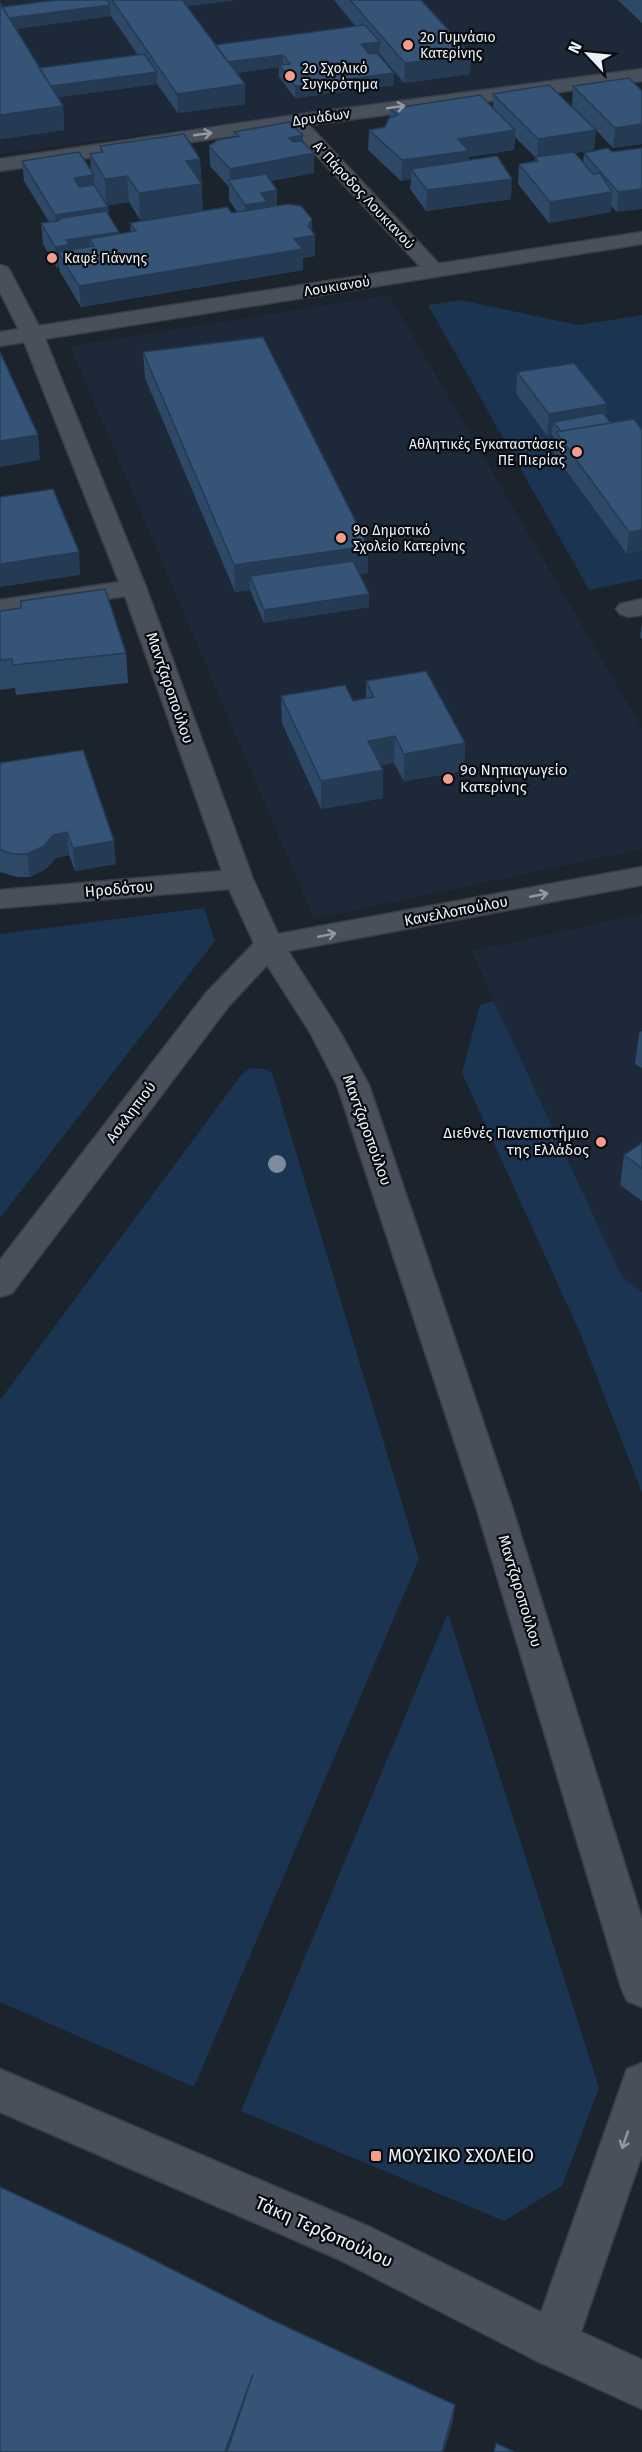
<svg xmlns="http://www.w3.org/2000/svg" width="642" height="2452" viewBox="0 0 642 2452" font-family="'Fira Sans',sans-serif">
  <rect width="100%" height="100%" fill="#1b232c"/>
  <path fill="#1d2938" d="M0,0H642V68L0,154Z
    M389,295L642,728V849L314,919L70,346Z
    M642,914V1292L622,1277L471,951Z"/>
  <path fill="#1a3451" d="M461,300L578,325L642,315V579L589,590L428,305Z
    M204,908L215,941L0,1218V934Z
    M494,1001L622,1277L642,1292V1493L580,1333L462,1073L480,1005Z
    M251,1068L264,1069L272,1073L419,1559L194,2087L0,2002V1400L242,1074Z
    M448,1613L599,2088L562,2186L504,2221L241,2111Z"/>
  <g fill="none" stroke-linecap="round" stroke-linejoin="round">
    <g stroke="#383e46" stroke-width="3">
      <path id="street" d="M642,69V81L309,125L441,266L444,270L441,274L434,276L427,274L290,127L0,171V159L295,115Z
        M0,265L7,267L10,271L43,334L146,587L253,879L278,934L642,867V885L288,951L340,1032L369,1085L513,1510L642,1919V2007L627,2001L621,1987L477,1510L337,1085L311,1034L267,965L228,1007L12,1293L0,1297V1260L206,993L254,943L229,889L0,908V890L222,871L125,596L0,616V600L119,582L21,334L0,292Z
        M642,599V615L629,617L620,614L616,609L620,604Z
        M642,2063V2155L571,2361L554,2368L537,2361L530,2344L627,2069Z"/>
    </g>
    <g stroke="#383e46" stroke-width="3">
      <path id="secondary" d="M642,232V244L0,346V332Z
        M0,2069L370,2227L571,2327L642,2360V2409L537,2361L338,2259L0,2112Z"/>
    </g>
    <use href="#street" fill="#47505b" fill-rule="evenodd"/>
    <use href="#secondary" fill="#47505b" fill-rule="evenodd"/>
  </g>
  <circle fill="#7c8b9d" cx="277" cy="1164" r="9"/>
  <path fill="#2e4867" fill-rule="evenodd" d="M56,0H235L187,6L215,45L356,27L334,0H421L471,55L470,74L404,83L379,53L378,54L394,73V85L295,98L279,77V67L236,73L245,104L178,113L157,84L57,97L63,106L64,130L0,139V3L2,7ZM111,16L138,55L39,68L15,29Z
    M618,0H642V23Z
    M573,86L642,91V144L613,148L596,130L594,150L574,153L583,163L584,153L612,152L642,148L617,212L611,206V212L549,223L518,184L519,164L535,161V157L515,137L514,150L469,157V160L511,199L426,211L410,189L411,179L401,181L368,150L369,130L385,127L390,117V109L493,108V94L588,123L572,106Z
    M234,132L303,142L314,153V173L271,181L277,206L312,231L315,235V256L303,258V270L81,307L60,272L59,267L57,268L43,244L41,223L49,222L24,181L22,161L91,171L90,154L100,153V146L200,159L203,211L232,213L237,212L229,200V187L210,166L209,146L234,137ZM129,202L140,220L187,213L130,223L131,232L119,234L109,216L108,205Z
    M143,352L368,546V573L359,574L369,607L264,623L250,590L235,592L145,378Z
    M517,372L607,404L606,417L611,423L642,430L627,554L554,454L555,438L552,435L547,436L516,393Z
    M0,611L126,653L128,683L16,695L15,688L0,690Z
    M642,623V639L640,637Z
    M366,681L465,743L464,771L404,781L394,763L381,765L383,770V798L321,809L282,723L281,696L353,701L366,699Z
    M0,763L116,864L75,871L69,855L56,858L46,869L30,877H17L0,872Z
    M642,1031V1068L635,1064L639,1033Z
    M642,1143V1201L620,1185L624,1155Z"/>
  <path fill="#253b54" d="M175,0H235L175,8Z
    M110,5L111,16L5,30L4,19Z
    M380,42L379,53L361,56V44Z
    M283,55V66L279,65V67L224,74L223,63Z
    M471,55L470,74L404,83L405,63Z
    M157,72V84L46,99L45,87Z
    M394,73V85L295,98V86Z
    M245,84V104L178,113L177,94Z
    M63,106L64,130L0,139V115Z
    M642,124V144L613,148L615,128Z
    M515,130L514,150L469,157L468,171L411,169V179L401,181L402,160L458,139Z
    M596,130L594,150L537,159L538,139Z
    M303,135V155L314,153V173L234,188L230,183V169L289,138Z
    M200,159L203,211L140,220L139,193L186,161Z
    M94,175L95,196L75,199L74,178Z
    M127,176L129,202L106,206L105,179Z
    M512,179L511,199L426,211L427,190Z
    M642,189V209L617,212L618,192Z
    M277,190V211L245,226V205L261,193Z
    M612,192L611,212L549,223L550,202Z
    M108,207L110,227L57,235L55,215Z
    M312,219V236L315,235V256L303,258V270L81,307L79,286L294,239L308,226Z
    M119,232L121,253L94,246L89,239L91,258L58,252L59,267L57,268L55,247L66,240Z
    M607,404L605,426L553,422L552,435L547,436L549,414Z
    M38,435L40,460L0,467V441Z
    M642,530V551L627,554L629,532Z
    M368,546V573L255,589L250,576V590L235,592L234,565Z
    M79,552L80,575L0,587V564Z
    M369,594V607L264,623V610Z
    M395,736L394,763L368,768V741Z
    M465,743L464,771L404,781V754Z
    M383,770V798L321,809V781Z
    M67,832L69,855L56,858L46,869L30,877L27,854L53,835Z
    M114,841L116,864L75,871L73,848Z
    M253,2374L232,2452H225Z
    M455,2405L453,2421L444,2452H442Z"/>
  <path fill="#355478" stroke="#253b54" stroke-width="1.5" d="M56,0H107L110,5L9,18L2,7Z
    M112,0H182L245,84L177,94Z
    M350,0H421L471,55L405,63Z
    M0,3L63,106L0,115Z
    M365,25L380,42L361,44L369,54L377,53L394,73L295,86L279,65L290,64L283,55L228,62L215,45Z
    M144,54L157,72L51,86L39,68Z
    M629,78L642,91V124L615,128L573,86Z
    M549,85L596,130L538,139L493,94Z
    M480,95L515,130L458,139L469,151L402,160L369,130L385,127L389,118L398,115L390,109Z
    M289,122L303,135L289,138L293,142L302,141L314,153L230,169L209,146L218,140L239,136L234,132Z
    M184,134L200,159L186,161L202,184L139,193L127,176L105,179L90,154L103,152L100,146Z
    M608,148L612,152L642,148V189L618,192L584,153Z
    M79,152L94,175L74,178L79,187L94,185L108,207L55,215L22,161Z
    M574,152L593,174L600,173L612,192L550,202L519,164L538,161L535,157Z
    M497,156L512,179L427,190L411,169Z
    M266,174L277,190L261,193L267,202L245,205L228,180Z
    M288,204L301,206L312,219L308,226L315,235L294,239L303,249L79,286L58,252L94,246L89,239L136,231L130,223L227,207L232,213Z
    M106,211L119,232L66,240L69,245L55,247L41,223L58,221L62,218Z
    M263,337L368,546L234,565L143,352Z
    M0,352L38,435L0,441Z
    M574,363L607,404L549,414L517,372Z
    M603,413L611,423L561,431L553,422Z
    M634,419L642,430V530L629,532L556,432Z
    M53,489L79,552L0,564V497Z
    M353,561L369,594L264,610L250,576Z
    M105,589L126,653L13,665L12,659L0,660V611L21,608V601Z
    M426,671L465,743L404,754L395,736L368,741L383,770L321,781L281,696L345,685L353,701L374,697L366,681Z
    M83,750L114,841L73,848L67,832L53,835L44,846L27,854H14L0,850V763Z
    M642,1143V1168L624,1155Z
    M0,2187L126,2246L272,2320L455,2405L442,2452H227L253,2374L225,2452H0Z
    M496,2443L514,2452H494Z"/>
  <defs><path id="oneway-shaft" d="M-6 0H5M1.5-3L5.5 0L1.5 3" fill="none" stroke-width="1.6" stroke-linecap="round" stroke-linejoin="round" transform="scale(1.5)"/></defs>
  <g stroke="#9198a1">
    <use href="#oneway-shaft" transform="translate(396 107) rotate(-8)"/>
    <use href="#oneway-shaft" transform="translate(203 134) rotate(-8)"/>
    <use href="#oneway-shaft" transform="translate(539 895) rotate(-11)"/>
    <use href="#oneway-shaft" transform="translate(327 935) rotate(-11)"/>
    <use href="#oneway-shaft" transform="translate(625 2140) rotate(109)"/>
  </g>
  <g fill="#f49d8b" stroke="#080c10" stroke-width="2">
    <circle cx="408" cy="45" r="6"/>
    <circle cx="290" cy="76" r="6"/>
    <circle cx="52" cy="258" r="6"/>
    <circle cx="577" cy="452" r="6"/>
    <circle cx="341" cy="538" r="6"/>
    <circle cx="448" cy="779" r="6"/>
    <circle cx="601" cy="1142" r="6"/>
    <rect x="370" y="2150" width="12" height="12" rx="3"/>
  </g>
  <g text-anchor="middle" stroke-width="4.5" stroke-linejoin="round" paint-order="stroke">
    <g font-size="14" fill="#ebf1f7" stroke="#080c10" text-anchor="start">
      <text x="420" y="42">2ο Γυμνάσιο<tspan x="420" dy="16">Κατερίνης</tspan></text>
      <text x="302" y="73">2ο Σχολικό<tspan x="302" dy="16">Συγκρότημα</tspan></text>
      <text x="64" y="263">Καφέ Γιάννης</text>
      <text x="565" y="449" text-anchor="end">Αθλητικές Εγκαταστάσεις<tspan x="565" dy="16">ΠΕ Πιερίας</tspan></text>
      <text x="353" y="535">9ο Δημοτικό<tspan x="353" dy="16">Σχολείο Κατερίνης</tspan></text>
    </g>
    <g font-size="14" fill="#ebf1f7" stroke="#080c10">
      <text transform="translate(321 117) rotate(-8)" y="5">Δρυάδων</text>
      <text transform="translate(364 195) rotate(47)" y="5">Α΄ Πάροδος Λουκιανού</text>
      <text transform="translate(337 286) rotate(-9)" y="5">Λουκιανού</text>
    </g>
    <g font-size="15" fill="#ebf1f7" stroke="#080c10">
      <text transform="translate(170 688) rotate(71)" y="5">Μαντζαροπούλου</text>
      <text transform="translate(119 889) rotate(-5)" y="5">Ηροδότου</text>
      <text transform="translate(456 911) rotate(-11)" y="5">Κανελλοπούλου</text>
      <text transform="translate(131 1112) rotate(-53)" y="5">Ασκληπιού</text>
      <text transform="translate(367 1130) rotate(70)" y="5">Μαντζαροπούλου</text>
      <text transform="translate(520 1591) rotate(73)" y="5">Μαντζαροπούλου</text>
    </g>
    <g font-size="15" fill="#ebf1f7" stroke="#080c10" text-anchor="start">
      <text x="460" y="775">9ο Νηπιαγωγείο<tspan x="460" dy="17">Κατερίνης</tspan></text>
      <text x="589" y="1138" text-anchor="end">Διεθνές Πανεπιστήμιο<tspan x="589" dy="17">της Ελλάδος</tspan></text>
    </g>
    <g font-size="18" fill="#ebf1f7" stroke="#080c10" text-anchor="start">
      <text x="388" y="2162">ΜΟΥΣΙΚΟ ΣΧΟΛΕΙΟ</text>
    </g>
    <g font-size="18" fill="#ebf1f7" stroke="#080c10">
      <text transform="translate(324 2232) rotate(24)" y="6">Τάκη Τερζοπούλου</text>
    </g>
  </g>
  <g transform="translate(588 54) rotate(296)" stroke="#080c10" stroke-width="4.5" paint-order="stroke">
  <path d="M0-4.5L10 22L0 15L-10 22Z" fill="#ebf1f7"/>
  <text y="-9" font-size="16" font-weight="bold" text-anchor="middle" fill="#ebf1f7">N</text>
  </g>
</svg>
